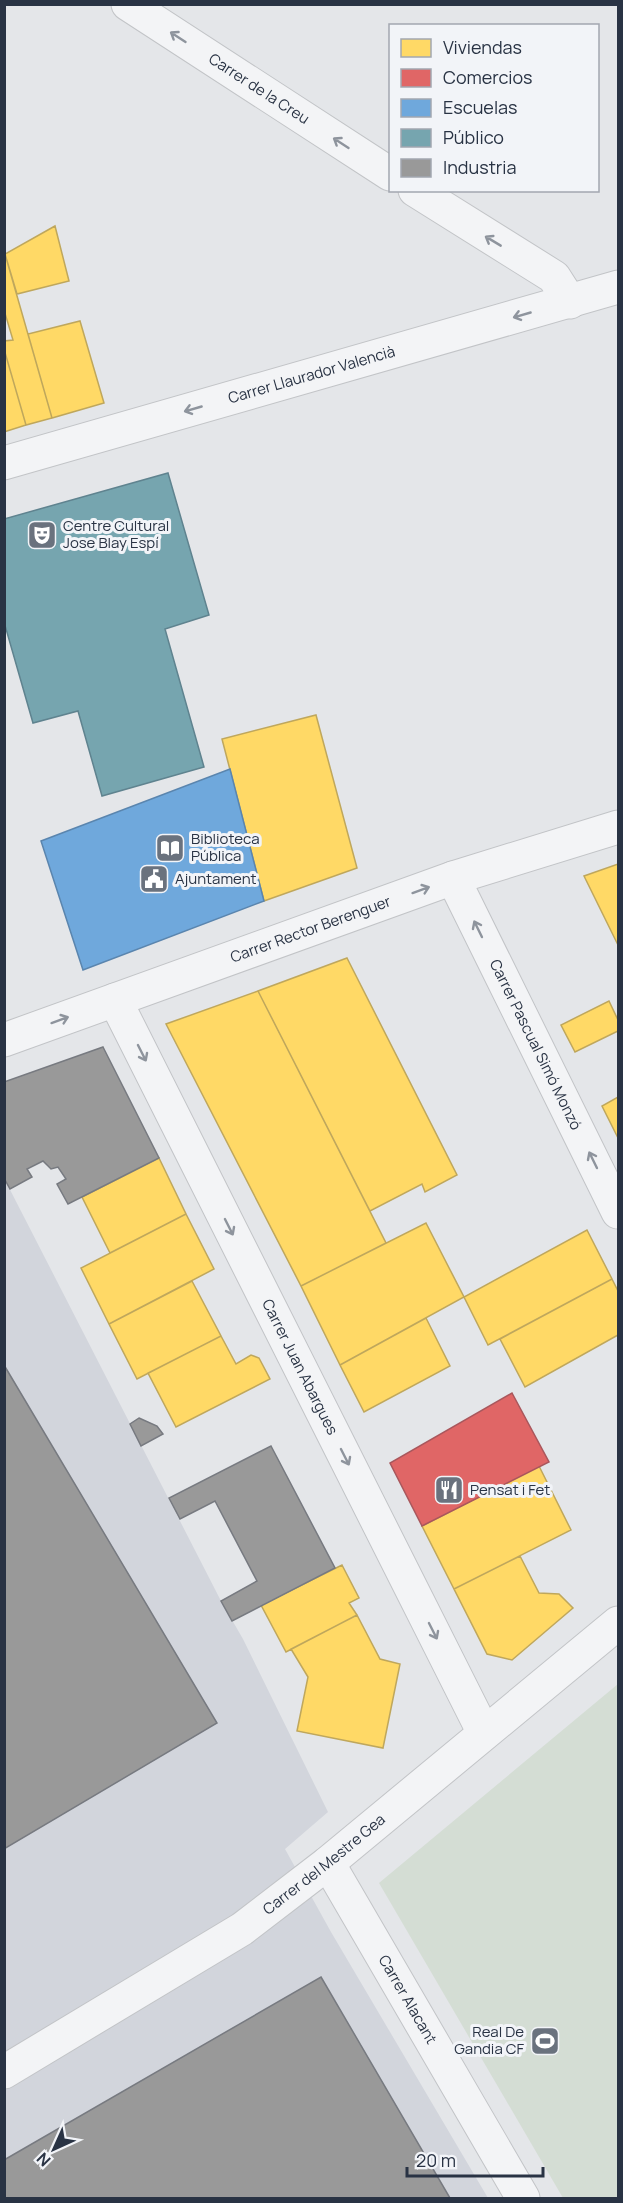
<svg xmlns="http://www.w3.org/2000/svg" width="623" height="2203" viewBox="0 0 623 2203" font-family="Manrope,sans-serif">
  <rect width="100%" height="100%" fill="#e4e6e9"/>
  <path fill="#d2d5dc" d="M4,1178L221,1601L243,1639L328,1812L285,1849L331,1932L488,2198H5Z"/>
  <path fill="#d4ddd4" d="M618,1684V2198H563L379,1883Z"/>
  <path fill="#ffd966" stroke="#bfa75c" stroke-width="1.5" d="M55,226L69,281L17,294L5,254Z
    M5,254L52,418L26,425L4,349V341L13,340L4,310Z
    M80,321L104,403L52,418L28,334Z
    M4,349L26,425L4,432Z
    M316,715L357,868L264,901L222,739Z
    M618,864V945L584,876Z
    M347,958L457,1175L425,1192L422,1184L370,1211L258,991Z
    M258,991L386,1243L301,1286L166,1024Z
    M609,1001L618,1020V1031L575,1052L561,1025Z
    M618,1097V1138L602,1106Z
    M159,1158L186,1214L110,1253L82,1197Z
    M186,1214L214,1269L109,1324L81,1268Z
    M426,1223L464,1297L340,1365L301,1286Z
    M587,1230L612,1279L488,1345L464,1297Z
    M612,1279L618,1291V1335L525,1387L500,1339Z
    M192,1281L221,1336L137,1379L109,1324Z
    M426,1318L450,1366L364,1412L340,1365Z
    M221,1336L236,1364L251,1355L259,1358L270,1379L176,1427L148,1373Z
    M539,1466L571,1530L454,1589L422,1526Z
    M520,1556L539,1593L559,1594L573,1608L512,1660L487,1654L454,1589Z
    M342,1565L359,1598L349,1603L357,1615L286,1652L261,1605Z
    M357,1615L380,1659L400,1664L383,1748L297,1731L308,1677L291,1649Z"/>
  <path fill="#e06666" stroke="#a9575c" stroke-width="1.5" d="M512,1393L549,1462L422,1526L390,1463Z"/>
  <path fill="#6fa8dc" stroke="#5a85ae" stroke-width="1.5" d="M230,769L264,901L83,970L41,841Z"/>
  <path fill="#76a5af" stroke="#5f838f" stroke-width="1.5" d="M168,473L209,615L165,629L204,767L102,796L78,711L33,723L4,622V519Z"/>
  <path fill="#999" stroke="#777a80" stroke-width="1.5" d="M103,1047L159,1158L68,1204L57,1184L66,1179L58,1167L51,1169L43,1161L27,1169L32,1177L10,1189L4,1178V1082Z
    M4,1365L217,1723L4,1849Z
    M139,1418L157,1426L163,1434L141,1446L130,1424Z
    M271,1446L335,1568L232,1621L221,1601L257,1581L215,1501L180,1519L169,1498Z
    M321,1977L450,2198H4V2160Z"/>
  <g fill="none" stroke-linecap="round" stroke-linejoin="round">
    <g stroke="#c2c4c7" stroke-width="35">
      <g id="minor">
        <path id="s1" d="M128,4L390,174"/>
        <path d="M415,190L554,277L570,302"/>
        <path id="s2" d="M4,463L618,287"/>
        <path id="s3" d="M453,878L618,1212"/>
        <path id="s4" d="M115,1000L484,1733"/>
        <path id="s5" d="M4,1040L453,878L618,827"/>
        <path id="s6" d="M328,1863L523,2198"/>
        <path id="s7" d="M4,2072L242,1929L328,1863L618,1623"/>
      </g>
    </g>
    <use href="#minor" stroke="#f3f4f6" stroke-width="33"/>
  </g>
  <defs><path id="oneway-shaft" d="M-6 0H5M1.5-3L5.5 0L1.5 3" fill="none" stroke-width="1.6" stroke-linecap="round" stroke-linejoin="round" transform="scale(1.5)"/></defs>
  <g stroke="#8e949d">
    <use href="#oneway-shaft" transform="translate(178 37) rotate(-147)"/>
    <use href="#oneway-shaft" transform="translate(341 143) rotate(-147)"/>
    <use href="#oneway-shaft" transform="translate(493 241) rotate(-149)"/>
    <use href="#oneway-shaft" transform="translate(522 315) rotate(164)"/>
    <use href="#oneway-shaft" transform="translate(193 409) rotate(164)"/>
    <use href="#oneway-shaft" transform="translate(421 890) rotate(-20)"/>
    <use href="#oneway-shaft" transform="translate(478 929) rotate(-116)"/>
    <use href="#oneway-shaft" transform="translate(60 1020) rotate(-20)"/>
    <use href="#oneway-shaft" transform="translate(142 1053) rotate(63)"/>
    <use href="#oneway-shaft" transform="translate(593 1160) rotate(-116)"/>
    <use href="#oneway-shaft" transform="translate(229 1227) rotate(63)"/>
    <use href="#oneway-shaft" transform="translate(345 1457) rotate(63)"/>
    <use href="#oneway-shaft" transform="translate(433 1631) rotate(63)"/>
  </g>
  <defs>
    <g id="theatre-square" transform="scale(1.5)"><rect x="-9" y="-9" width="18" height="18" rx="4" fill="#6a727e" stroke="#f2f4f8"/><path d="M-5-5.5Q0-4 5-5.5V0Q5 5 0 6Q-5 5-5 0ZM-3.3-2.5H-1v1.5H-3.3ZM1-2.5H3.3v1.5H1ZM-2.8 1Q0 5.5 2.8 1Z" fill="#fff"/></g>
    <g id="library-square" transform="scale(1.5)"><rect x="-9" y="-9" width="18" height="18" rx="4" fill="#6a727e" stroke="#f2f4f8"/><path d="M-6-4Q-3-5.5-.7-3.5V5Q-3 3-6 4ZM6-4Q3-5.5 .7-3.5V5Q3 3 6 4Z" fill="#fff"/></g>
    <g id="civic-square" transform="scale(1.5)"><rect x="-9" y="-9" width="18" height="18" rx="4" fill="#6a727e" stroke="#f2f4f8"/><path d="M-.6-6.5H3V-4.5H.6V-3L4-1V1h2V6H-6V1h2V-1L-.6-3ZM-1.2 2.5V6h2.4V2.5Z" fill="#fff"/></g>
    <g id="restaurant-square" transform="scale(1.5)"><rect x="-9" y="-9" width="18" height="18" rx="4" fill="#6a727e" stroke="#f2f4f8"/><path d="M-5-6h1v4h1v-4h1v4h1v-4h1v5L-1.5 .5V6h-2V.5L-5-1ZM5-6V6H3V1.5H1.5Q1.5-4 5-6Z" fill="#fff"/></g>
    <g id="stadium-square" transform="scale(1.5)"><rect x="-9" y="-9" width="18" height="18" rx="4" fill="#6a727e" stroke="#f2f4f8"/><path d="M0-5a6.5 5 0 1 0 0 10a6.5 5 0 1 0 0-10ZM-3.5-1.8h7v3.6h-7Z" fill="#fff"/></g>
  </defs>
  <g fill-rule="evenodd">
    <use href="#theatre-square" x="42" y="535"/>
    <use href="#library-square" x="170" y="848"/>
    <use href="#civic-square" x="154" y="879"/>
    <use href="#restaurant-square" x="449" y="1490"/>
    <use href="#stadium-square" x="545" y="2041"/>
  </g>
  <g text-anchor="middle" stroke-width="6" stroke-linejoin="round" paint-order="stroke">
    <g font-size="15" fill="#293344" stroke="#f2f4f8">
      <text dy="5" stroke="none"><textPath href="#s1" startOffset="156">Carrer de la Creu</textPath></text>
      <text dy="5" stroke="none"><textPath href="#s2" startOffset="320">Carrer Llaurador Valencià</textPath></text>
      <text dy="5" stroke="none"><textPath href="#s5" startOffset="326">Carrer Rector Berenguer</textPath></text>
      <text dy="5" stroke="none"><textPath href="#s3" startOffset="186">Carrer Pascual Simó Monzó</textPath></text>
      <text dy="5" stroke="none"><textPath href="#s4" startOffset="411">Carrer Juan Abargues</textPath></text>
      <text dy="5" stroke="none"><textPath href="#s7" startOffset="382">Carrer del Mestre Gea</textPath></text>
      <text dy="5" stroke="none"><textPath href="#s6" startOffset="158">Carrer Alacant</textPath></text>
    </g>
    <g font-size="15" fill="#293344" stroke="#f2f4f8" text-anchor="start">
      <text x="63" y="531">Centre Cultural<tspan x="63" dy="17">Jose Blay Espí</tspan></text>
      <text x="191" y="844">Biblioteca<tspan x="191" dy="17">Pública</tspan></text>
      <text x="175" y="884">Ajuntament</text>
      <text x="470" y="1495">Pensat i Fet</text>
      <text x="524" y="2037" text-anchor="end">Real De<tspan x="524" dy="17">Gandia CF</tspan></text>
    </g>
  </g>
  <rect width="623" height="2203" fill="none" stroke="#293344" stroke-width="12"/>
  <rect x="389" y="24" width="210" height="168" fill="#f2f4f8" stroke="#a2a7b0" stroke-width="1.5"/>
  <rect x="401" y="39" width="30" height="18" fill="#ffd966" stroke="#a2a7b0" stroke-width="1.5"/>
  <text x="443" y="54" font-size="18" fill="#293344">Viviendas</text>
  <rect x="401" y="69" width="30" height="18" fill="#e06666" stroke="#a2a7b0" stroke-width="1.5"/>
  <text x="443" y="84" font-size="18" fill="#293344">Comercios</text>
  <rect x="401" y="99" width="30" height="18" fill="#6fa8dc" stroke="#a2a7b0" stroke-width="1.5"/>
  <text x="443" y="114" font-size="18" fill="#293344">Escuelas</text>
  <rect x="401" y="129" width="30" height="18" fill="#76a5af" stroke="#a2a7b0" stroke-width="1.5"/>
  <text x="443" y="144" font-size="18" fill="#293344">Público</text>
  <rect x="401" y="159" width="30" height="18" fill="#999999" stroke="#a2a7b0" stroke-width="1.5"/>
  <text x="443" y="174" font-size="18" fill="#293344">Industria</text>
  <g transform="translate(54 2149) rotate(225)" stroke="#f2f4f8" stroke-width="4.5" paint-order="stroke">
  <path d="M0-4.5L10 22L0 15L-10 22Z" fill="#293344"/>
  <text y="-9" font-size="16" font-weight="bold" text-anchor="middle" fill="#293344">N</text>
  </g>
  <path d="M407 2167v9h136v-9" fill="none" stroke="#293344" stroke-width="3"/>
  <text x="416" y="2167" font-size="18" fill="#293344" stroke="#f2f4f8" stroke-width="4.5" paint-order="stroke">20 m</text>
</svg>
